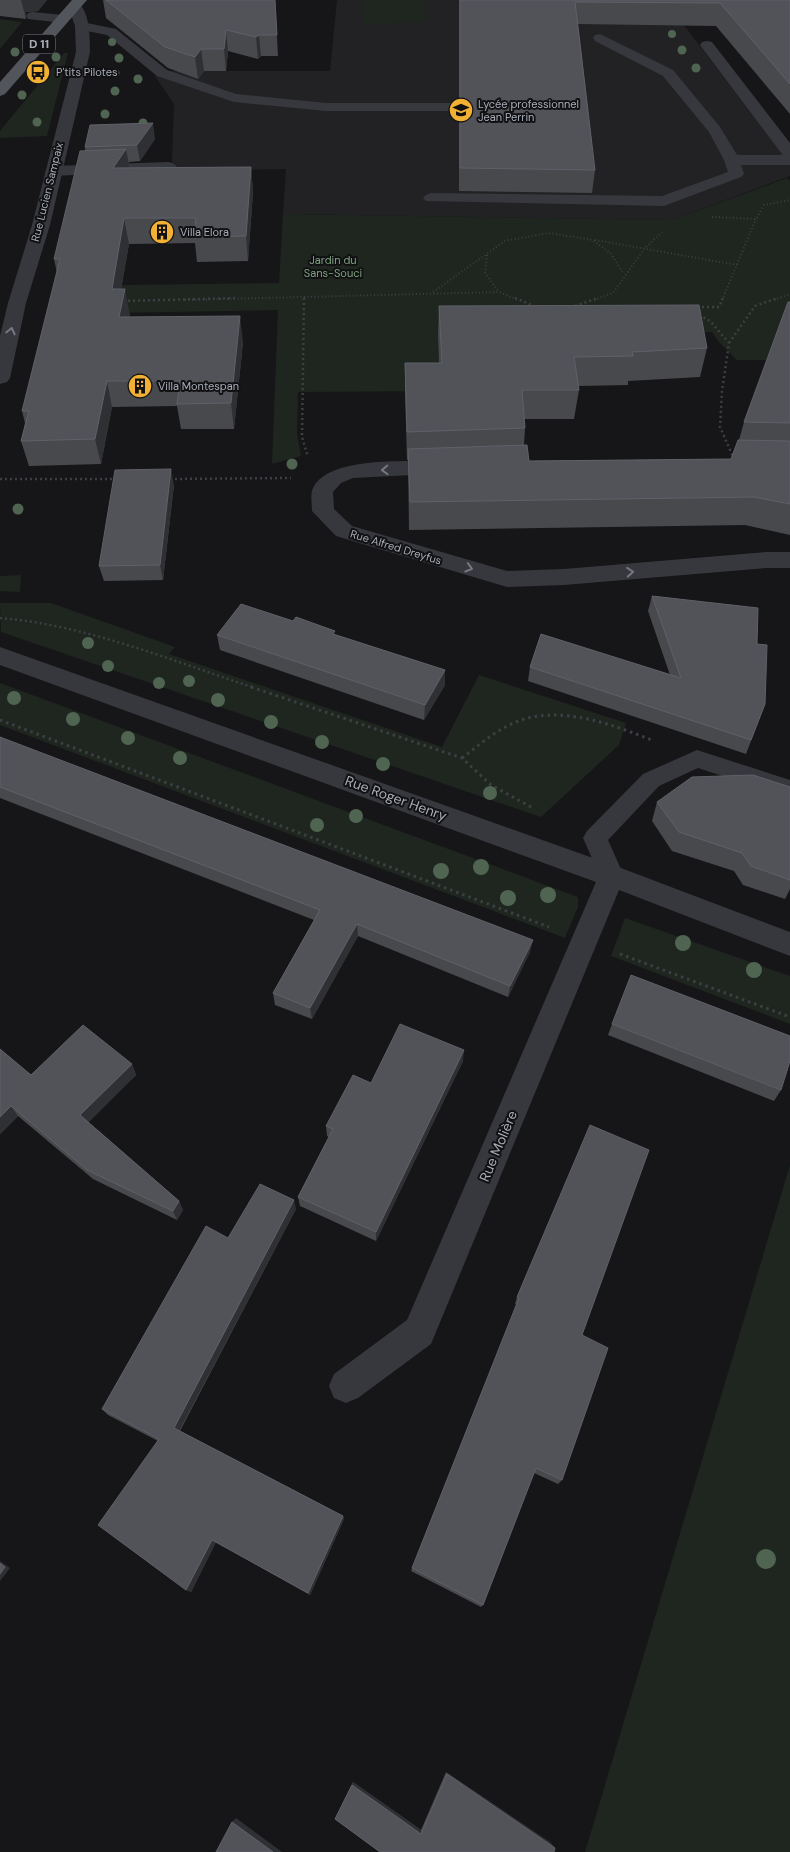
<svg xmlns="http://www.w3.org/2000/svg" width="790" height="1852" viewBox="0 0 790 1852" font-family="'DM Sans',sans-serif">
  <rect width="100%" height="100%" fill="#161618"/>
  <path fill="#222225" d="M337,0H599L684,25L790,165V176L672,220L283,214L286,169L169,171L172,161L174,104L155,76L169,71H330Z"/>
  <path fill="#1e261f" d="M361,0H423L427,22L364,24Z
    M0,19L22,22L0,49Z
    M64,53H68L47,136L0,138V131Z
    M787,178L790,180V333L779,331L766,360H737L718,341L712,332L438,336L440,382L438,391L298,392L297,434L301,456L272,464L278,310L51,314L55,286L279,283L283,214L672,220Z
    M21,575L20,592L0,591V576Z
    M0,603H51L175,647L169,654L442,747L479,675L626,723L619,745L541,817L1,632Z
    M0,683L578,897V907L565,938L0,725Z
    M625,918L790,976V1024L611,956Z
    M790,1165V1852H585Z"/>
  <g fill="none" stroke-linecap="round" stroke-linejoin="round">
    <path stroke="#3d3f44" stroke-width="2" stroke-dasharray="1 2.5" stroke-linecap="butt" d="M712,217L756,219L764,205L790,200
      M595,240L737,265
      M487,255L485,273L499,292
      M433,292L505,241L549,233L593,240L611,254L624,274
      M185,300L499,292L518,300
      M304,300V296
      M594,300L613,293L644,249L662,232
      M722,300L756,219
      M774,300L790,294"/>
    <path stroke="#3d3f44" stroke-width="2.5" stroke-dasharray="2 3" stroke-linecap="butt" d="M304,298L302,437L308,457
      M515,298L534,306
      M123,301L238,298
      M575,306L598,298
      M697,307H719L723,298
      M699,315L710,321L729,343L722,391L720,427L734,459
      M729,343L755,306L778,298
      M0,479H116
      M170,479L291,478
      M0,618C87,625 172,661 255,688"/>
    <path stroke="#3d3f44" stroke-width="3" stroke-dasharray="2.5 4" stroke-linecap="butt" d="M251,687L462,758L491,785L531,807
      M0,720L549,927
      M462,758C479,745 496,730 516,722C559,704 614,725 654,741
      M620,954L790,1017"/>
    <path fill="#37383d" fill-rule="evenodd" d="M33,12L63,15L70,19L63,23L28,19L26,16L28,13Z
      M82,22L116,29L167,70L236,94L326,103H449L456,107L449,111H326L234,102L157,76L107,35L77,29L75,26L77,23Z
      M600,34L673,70L720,127L737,155H790V165H741L744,174L741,177L664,206L426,201L423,198L426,195L431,193L662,196L728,172L724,160L709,132L663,76L595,41L593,38L595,35Z
      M169,162L174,164L177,167L174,170L53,176L45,171L53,166Z
      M697,750L790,780V798L698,768L659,786L608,840L624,876L621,883L612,886L603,883L583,838L587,831L643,774Z"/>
    <path fill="#37383d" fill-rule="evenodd" d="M75,2C90,6 90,39 90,52L50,225L26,303L10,378L7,382L0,384V336L8,303L32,225L76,52L75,26L68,6Z
      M707,41L712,42L790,143V159L784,157L702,48L700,45L702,42Z
      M445,461L452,463L455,468L452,473L353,478L341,483L333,492L334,509L352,526L507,571L564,569L766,552H790V568H766L564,585L507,587L336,536L312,511C312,504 310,494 313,488C329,455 412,462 445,461Z
      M0,647L621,868L790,932V956L619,890L431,1344L358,1398L346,1403L334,1398L329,1386L334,1374L407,1320L596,882L0,665Z"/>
    <path fill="#53555c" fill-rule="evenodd" d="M72,0H87L5,94L0,96V82Z"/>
  </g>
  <g fill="#506452">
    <circle cx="672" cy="34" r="4"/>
    <circle cx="112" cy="42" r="4"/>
    <circle cx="682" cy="50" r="4.5"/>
    <circle cx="15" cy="52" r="4.5"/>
    <circle cx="56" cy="57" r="4.5"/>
    <circle cx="119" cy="58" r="4.5"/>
    <circle cx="696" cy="68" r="4.5"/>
    <circle cx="115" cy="73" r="4.5"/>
    <circle cx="138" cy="79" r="4.5"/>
    <circle cx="115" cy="91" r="4.5"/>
    <circle cx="22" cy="95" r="4.5"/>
    <circle cx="105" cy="114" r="4.5"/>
    <circle cx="37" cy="122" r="4.5"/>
    <circle cx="143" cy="123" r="4.5"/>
    <circle cx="292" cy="464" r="5.5"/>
    <circle cx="18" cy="509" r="5.5"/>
    <circle cx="88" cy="643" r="6"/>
    <circle cx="108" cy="666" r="6"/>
    <circle cx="189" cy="681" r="6"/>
    <circle cx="159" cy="683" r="6"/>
    <circle cx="14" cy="698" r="7"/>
    <circle cx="218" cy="700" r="7"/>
    <circle cx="73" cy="719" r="7"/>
    <circle cx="271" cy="722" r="7"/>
    <circle cx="128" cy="738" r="7"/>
    <circle cx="322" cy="742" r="7"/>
    <circle cx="180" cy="758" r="7"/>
    <circle cx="383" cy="764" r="7"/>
    <circle cx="490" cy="793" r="7"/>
    <circle cx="356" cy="816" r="7"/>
    <circle cx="317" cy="825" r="7"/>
    <circle cx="481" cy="867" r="8"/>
    <circle cx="441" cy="871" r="8"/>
    <circle cx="548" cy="895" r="8"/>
    <circle cx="508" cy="898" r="8"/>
    <circle cx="683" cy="943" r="8"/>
    <circle cx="754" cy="970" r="8"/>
    <circle cx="766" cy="1559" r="10"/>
  </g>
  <path fill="#47494d" d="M0,0H47L38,11L26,12V19L0,16Z
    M103,0H275L278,56H261L258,59L228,51L226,71H204L198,79L168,68L106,18Z
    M459,0H790V114L716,26L578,24L595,170L592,193L459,191Z
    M155,139L140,161L129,162L130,168L251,167L253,192L248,261L197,262L195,243L129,244L121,289L130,315L129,317L243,342L234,429H181L177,406L112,407L101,464L29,466L21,441L25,423L22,411L57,273L54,259L85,151V147Z
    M790,302V535L745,525L409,530L408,460H407L405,392V363H439L438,335L439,306L707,348L700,377L628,381V385L578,386L579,390L574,419H524L525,428L524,445L529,461L731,459L739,440L744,422Z
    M174,485L163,580L104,581L99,566Z
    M652,596L757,644L765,704L746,754L528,681L530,667L670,675L648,611Z
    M293,621L445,670V685L424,720L220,650L217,635Z
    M0,737L530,952L508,997L358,936L312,1019L275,1005L273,993L314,920L0,798Z
    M790,787V889L785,899L743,885L734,871L672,851L652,821L657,802Z
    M612,1024L781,1090L774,1101L608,1035Z
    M0,1049L31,1075L132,1064L136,1075L88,1122L179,1201L183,1210L177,1220L93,1179L18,1116L0,1134Z
    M463,1061L376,1241L300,1206L298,1197L329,1137L327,1136L326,1126L371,1083Z
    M296,1209L180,1431L343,1516L344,1519L310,1595L216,1542L191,1592L186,1590L158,1441L108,1415L102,1409L228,1238Z
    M517,1297L582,1335L562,1480L558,1484L534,1473L483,1605L481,1607L411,1571L517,1305L515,1304Z
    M446,1772L551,1843L380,1852L335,1819L353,1782L421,1830Z"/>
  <path fill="#2f3033" d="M21,0H47L38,11L26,12V19Z
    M226,30L228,51L226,71L224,49Z
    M259,35L261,56L258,59L256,37Z
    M201,49L204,71L198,79L195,57Z
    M153,123L155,139L140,161L137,145Z
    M126,149L131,174L113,168Z
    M251,167L253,192L248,261L246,236Z
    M124,218L129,244L117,315L112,289Z
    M125,289L130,315L125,343L119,317Z
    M240,316L243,342L234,429L231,403Z
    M107,381L112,407L101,464L95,439Z
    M171,469L174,485L163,580L160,565Z
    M445,670V685L424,720L425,705Z
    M357,924L358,936L312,1019L310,1008Z
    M533,940L530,952L508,997L510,986Z
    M464,1050L463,1061L376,1241V1232Z
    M132,1064L136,1075L86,1125L80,1115Z
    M11,1106L18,1116L0,1134V1117Z
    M294,1200L296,1209L178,1433L174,1428Z
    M179,1201L183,1210L177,1220L173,1211Z
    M343,1516L344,1519L310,1595L308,1593Z
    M212,1540L216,1542L191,1592L186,1590Z
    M0,1561L10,1568L0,1581Z
    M446,1772L551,1843L555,1848L447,1774Z
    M353,1782L421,1830V1834L352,1785Z
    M236,1818L282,1852H273L232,1822Z"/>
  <path fill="#525359" stroke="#5f6168" d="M106,0H275L277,35H259L256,37L226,30L224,49H201L195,57L165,47Z
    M460,0H790V84L720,3L575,2L595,170L460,168Z
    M153,123L137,145L85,147L90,125Z
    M126,149L113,168L251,167L246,236L194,237L196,218H124L112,289H125L119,317L240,316L231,403L177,404L180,381H107L95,439L21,441L29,411H22L60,259H54L80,151Z
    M788,302H790V423L744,422Z
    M699,305L707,348L632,352L633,356L574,357L579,390H522L525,428L407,432L405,363H442L439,306Z
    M738,440L790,441V504L754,497L410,502L408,449L527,445L529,461L731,459Z
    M171,469L160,565L99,566L115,470Z
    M652,596L758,608L757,644L767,645L765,704L751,740L530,667L541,634L681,678Z
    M241,604L293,621L296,617L335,631L333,634L445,670L425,705L217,635Z
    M0,737L533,940L510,986L357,924L310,1008L273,993L320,910L0,787Z
    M753,775L790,787V880L751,866L742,853L679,832L657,802L692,777Z
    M631,975L790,1036V1061L781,1090L612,1024Z
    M400,1024L464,1050L376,1232L298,1197L333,1129L326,1126L353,1075L371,1083Z
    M83,1025L132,1064L80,1115L179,1201L173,1211L87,1170L11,1106L0,1117V1049L31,1075Z
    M590,1125L649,1150L582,1335L608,1348L562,1480L536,1468L483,1605L412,1568L519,1298L517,1297Z
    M260,1184L294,1200L174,1428L343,1516L308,1593L212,1540L186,1590L98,1525L159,1439L102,1409L206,1226L228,1238Z
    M0,1563L5,1567L0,1574Z
    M447,1774L555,1848L554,1852H380L335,1819L352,1785L421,1834Z
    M232,1822L273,1852H216Z"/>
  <defs><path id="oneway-chevron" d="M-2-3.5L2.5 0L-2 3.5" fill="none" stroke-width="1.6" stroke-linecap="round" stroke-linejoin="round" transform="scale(1.25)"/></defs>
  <g stroke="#757881">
    <use href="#oneway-chevron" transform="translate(11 331) rotate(-77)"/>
    <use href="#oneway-chevron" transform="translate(385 470) rotate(178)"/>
    <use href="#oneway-chevron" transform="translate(469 568) rotate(16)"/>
    <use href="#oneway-chevron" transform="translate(630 572) rotate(-5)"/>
  </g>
  <defs>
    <g id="bus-disc" transform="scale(1.25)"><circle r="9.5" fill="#f2b134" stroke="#111113"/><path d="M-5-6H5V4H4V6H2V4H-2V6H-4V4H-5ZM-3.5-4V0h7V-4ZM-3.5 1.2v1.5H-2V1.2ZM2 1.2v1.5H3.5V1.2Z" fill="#111"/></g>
    <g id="school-disc" transform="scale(1.25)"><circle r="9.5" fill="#f2b134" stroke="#111113"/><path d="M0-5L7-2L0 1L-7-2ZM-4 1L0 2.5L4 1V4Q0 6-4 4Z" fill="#111"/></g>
    <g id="building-disc" transform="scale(1.25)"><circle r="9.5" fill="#f2b134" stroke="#111113"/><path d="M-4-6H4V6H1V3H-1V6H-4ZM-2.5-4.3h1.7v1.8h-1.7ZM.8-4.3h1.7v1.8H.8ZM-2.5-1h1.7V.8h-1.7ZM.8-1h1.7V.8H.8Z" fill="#111"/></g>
  </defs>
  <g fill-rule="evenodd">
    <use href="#bus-disc" x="38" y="72"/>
    <use href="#school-disc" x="461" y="110"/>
    <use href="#building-disc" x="162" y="232"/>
    <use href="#building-disc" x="140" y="386"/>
  </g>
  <g text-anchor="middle" stroke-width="4" stroke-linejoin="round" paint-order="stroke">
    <g font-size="11" fill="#a8adb8" stroke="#111113" text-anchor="start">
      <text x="56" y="76">P'tits Pilotes</text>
      <text x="478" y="108">Lycée professionnel<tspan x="478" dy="13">Jean Perrin</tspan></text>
      <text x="180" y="236">Villa Elora</text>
      <text x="158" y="390">Villa Montespan</text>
    </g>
    <g font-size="11" fill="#a8adb8" stroke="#111113">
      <text transform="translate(47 192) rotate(-76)" y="4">Rue Lucien Sampaix</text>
      <text transform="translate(396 547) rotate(17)" y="4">Rue Alfred Dreyfus</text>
    </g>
    <g font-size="11" fill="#7fa381" stroke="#111113">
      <text x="333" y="264">Jardin du<tspan x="333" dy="13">Sans-Souci</tspan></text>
    </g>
    <rect fill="#111113" stroke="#7b7e86" stroke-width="1" x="23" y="34.5" width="32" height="19" rx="4"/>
    <g font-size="12" font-weight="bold" fill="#a8adb8">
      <text x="39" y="48">D 11</text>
    </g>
    <g font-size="14" fill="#a8adb8" stroke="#111113">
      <text transform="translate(396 798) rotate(20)" y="5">Rue Roger Henry</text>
      <text transform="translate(498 1146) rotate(-67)" y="5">Rue Molière</text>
    </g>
  </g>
</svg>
